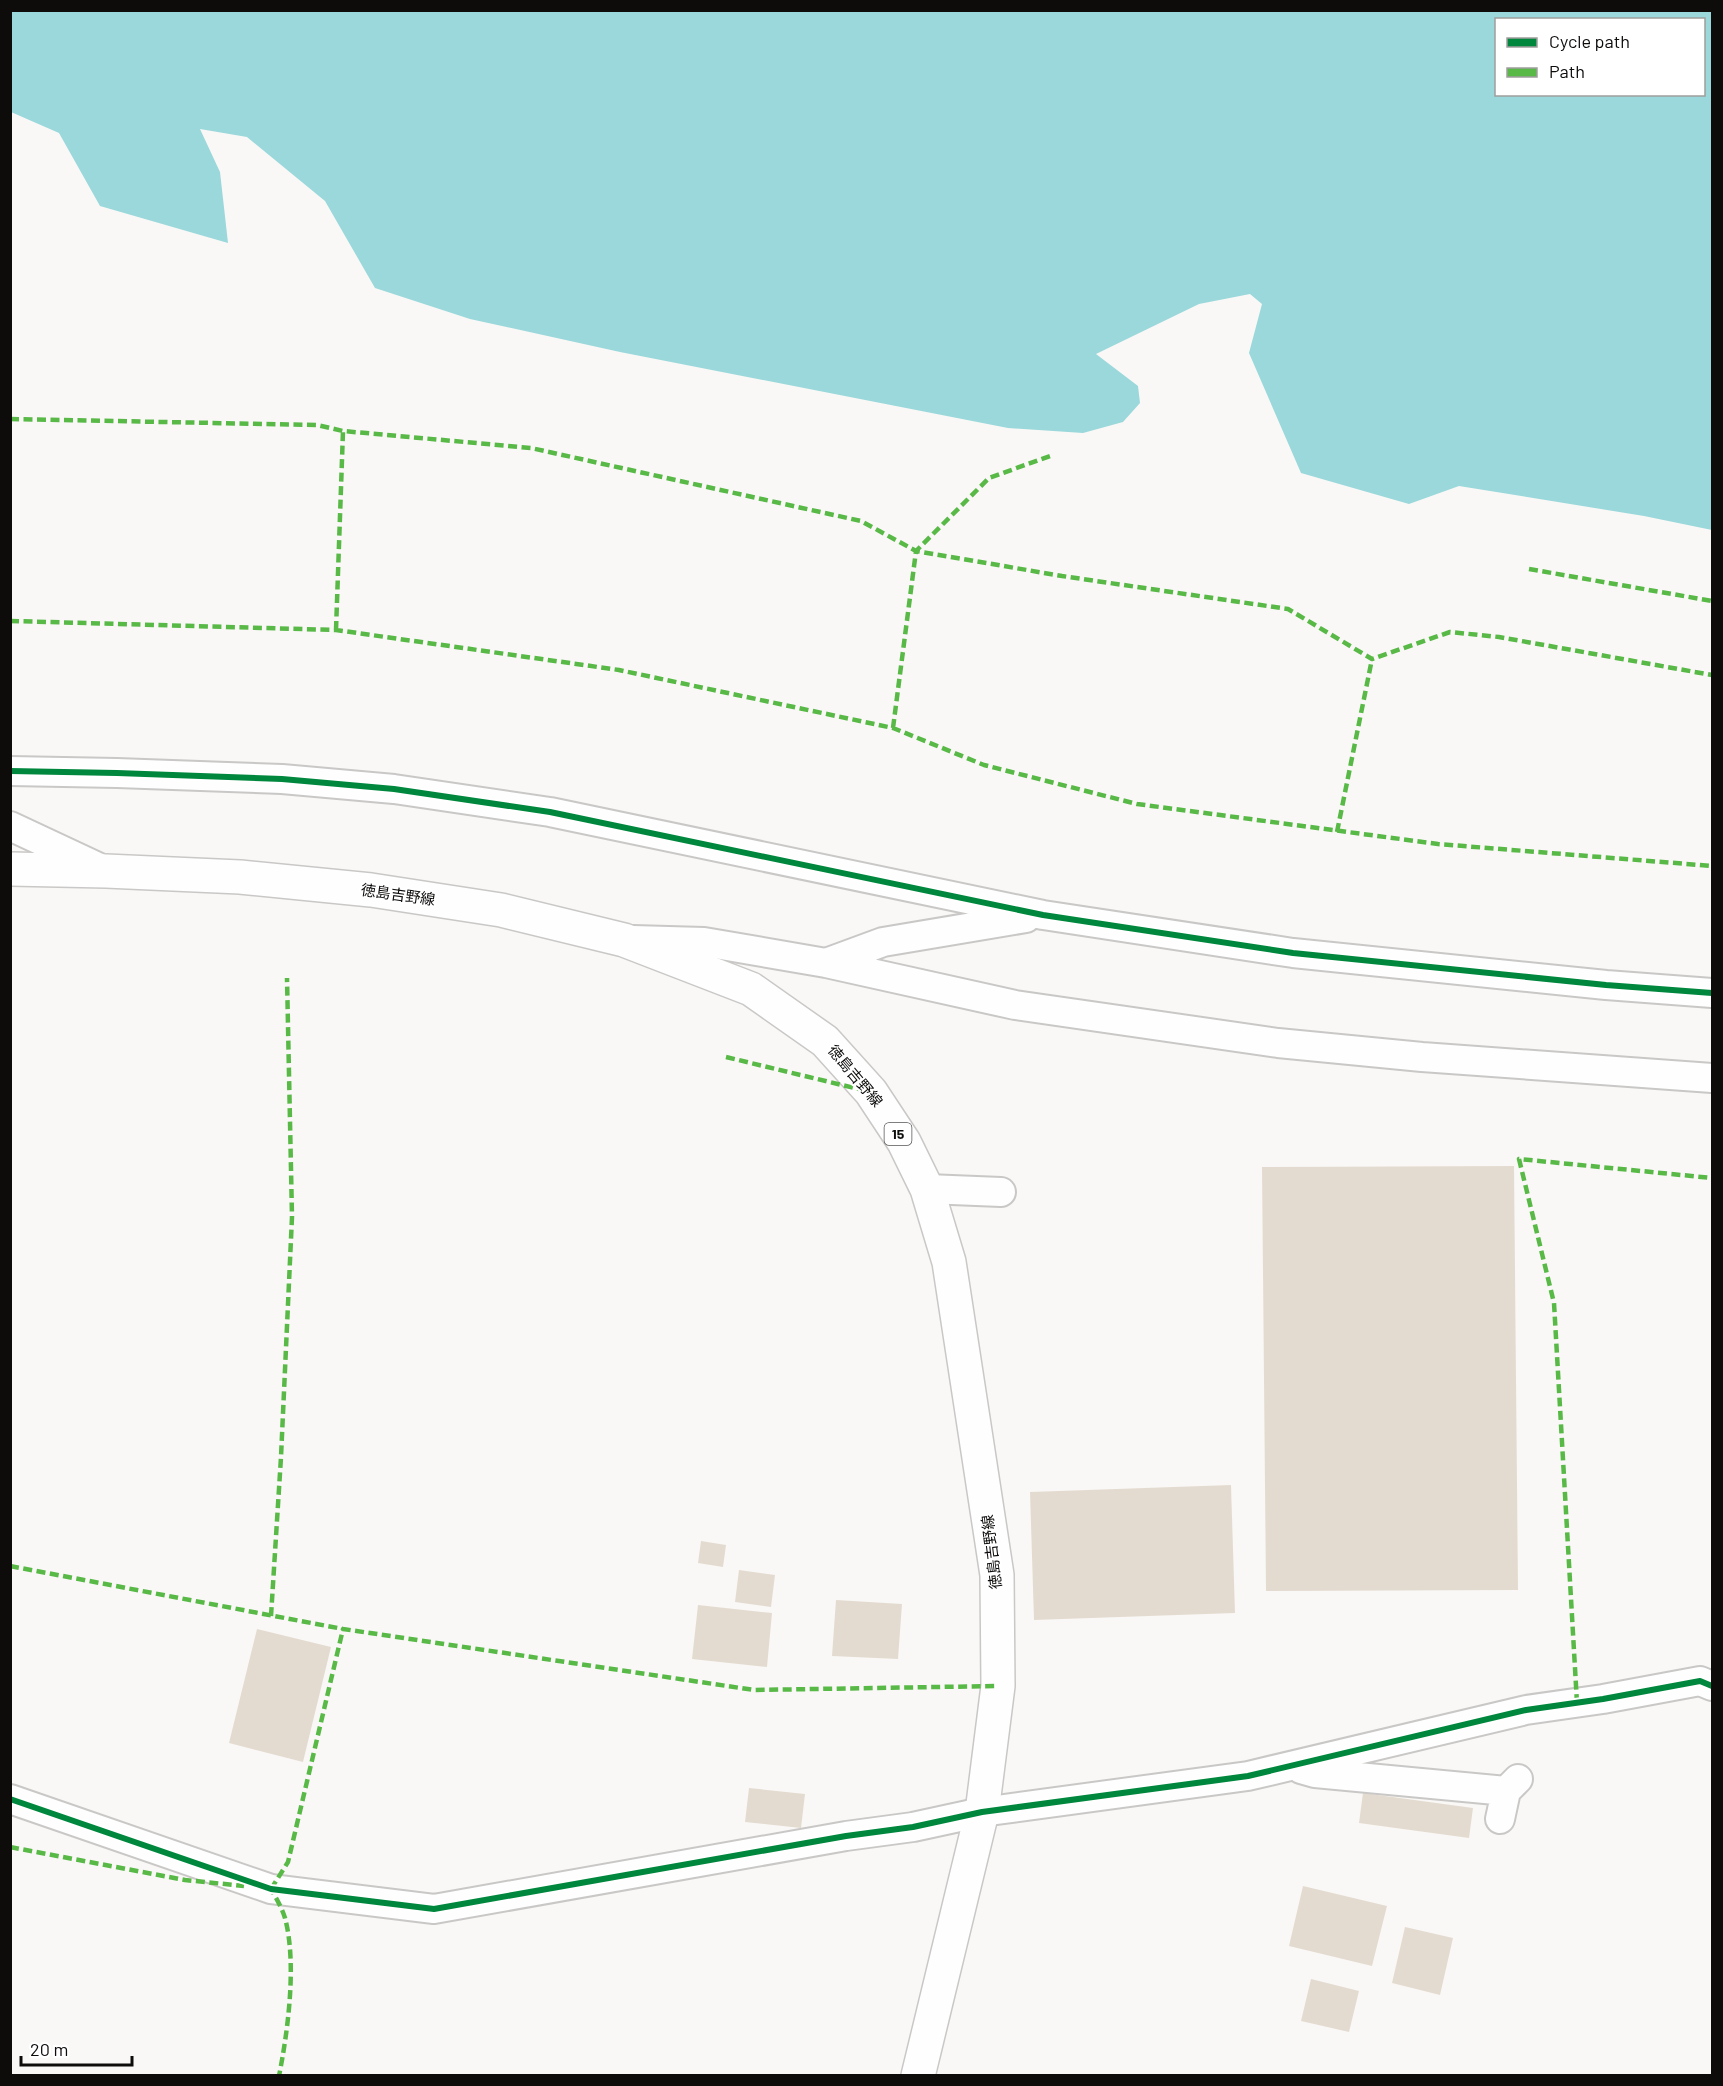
<svg xmlns="http://www.w3.org/2000/svg" width="1723" height="2086" viewBox="0 0 1723 2086" font-family="Barlow,'Noto Sans JP',sans-serif">
  <rect width="100%" height="100%" fill="#f9f8f6"/>
  <path fill="#9ad8db" fill-rule="evenodd" d="M10,11H1712V530L1644,516L1459,486L1409,504L1301,473L1249,353L1262,304L1250,294L1199,304L1096,354L1138,386L1140,403L1123,422L1083,433L1008,428L620,352L470,319L375,288L325,201L247,137L200,129L220,172L228,243L100,206L59,133L11,112ZM1496,20H1704V94H1496Z"/>
  <path fill="#e4dbd0" d="M1514,1166L1518,1590L1266,1591L1262,1167Z
    M1231,1485L1235,1613L1034,1620L1030,1492Z
    M701,1541L726,1545L723,1567L698,1563Z
    M739,1570L775,1575L771,1607L735,1602Z
    M836,1600L902,1604L898,1659L832,1656Z
    M698,1605L772,1613L767,1667L692,1659Z
    M257,1629L331,1647L303,1762L229,1743Z
    M749,1788L805,1794L801,1828L745,1822Z
    M1363,1793L1473,1808L1469,1838L1359,1823Z
    M1303,1886L1387,1906L1372,1966L1289,1946Z
    M1405,1927L1453,1938L1440,1995L1392,1983Z
    M1311,1979L1359,1991L1349,2032L1301,2021Z"/>
  <g fill="none" stroke-linecap="round" stroke-linejoin="round">
    <g stroke="#c9c8c7" stroke-width="32">
      <path id="street" d="M10,771L117,773L282,779L394,789L550,812L1043,915L1293,953L1606,985L1712,993
        M10,826L104,870
        M633,940L704,942L826,963L1015,1005L1278,1043L1422,1057L1712,1078
        M826,963L883,942L1026,918
        M927,1189L1001,1192
        M1301,1769L1315,1773L1506,1791L1518,1779
        M10,1799L271,1889L434,1909L846,1836L913,1827L982,1812L1248,1776L1526,1710L1603,1699L1700,1681L1712,1686
        M1500,1819L1506,1791"/>
    </g>
    <g stroke="#c9c8c7" stroke-width="36">
      <path id="primary" d="M10,869L106,871L240,877L371,890L501,910L624,940L751,989L825,1041L871,1092L904,1142L927,1189L949,1262L997,1575L998,1686L982,1812L918,2076"/>
    </g>
    <use href="#street" stroke="#fefefe" stroke-width="28"/>
    <use href="#primary" stroke="#fefefe" stroke-width="33"/>
    <path stroke="#58b947" stroke-width="4.5" stroke-dasharray="9 4.5" stroke-linecap="butt" d="M10,419L317,425L343,431L531,448L861,521L916,551L1062,576L1288,609L1372,659L1450,632L1499,637L1712,675
      M1529,569L1712,601
      M10,621L336,630L619,670L893,728L984,765L1137,804L1438,844L1712,866
      M336,630L343,431
      M893,728L916,551L989,478L1050,456
      M1337,832L1372,659
      M726,1057L871,1092
      M10,1566L343,1629
      M271,1616L281,1457L292,1217L287,978
      M1577,1703L1554,1303L1519,1159L1712,1178
      M10,1847L185,1880L244,1886
      M268,1888L271,1889C276,1898 282,1908 285,1918C297,1963 288,2031 279,2076
      M271,1889L288,1862L343,1629L754,1690L998,1686"/>
    <g stroke="#fff" stroke-width="10">
      <path id="cycleway" d="M10,771L117,773L282,779L394,789L550,812L1043,915L1293,953L1606,985L1712,993
        M10,1799L271,1889L434,1909L846,1836L913,1827L982,1812L1248,1776L1526,1710L1603,1699L1700,1681L1712,1686"/>
    </g>
    <use href="#cycleway" stroke="#00873e" stroke-width="6"/>
  </g>
  <g text-anchor="middle" stroke-width="4.5" stroke-linejoin="round" paint-order="stroke">
    <rect fill="#fff" stroke="#565554" stroke-width="1.5" x="884.5" y="1123" width="27" height="22" rx="4.5"/>
    <g font-size="14" font-weight="bold" fill="#0d0c0b">
      <text x="898" y="1139">15</text>
    </g>
    <g font-size="15" fill="#0d0c0b" stroke="#fff">
      <text transform="translate(398 895) rotate(8)" y="5">徳島吉野線</text>
      <text transform="translate(855 1076) rotate(50)" y="5">徳島吉野線</text>
      <text transform="translate(992 1552) rotate(-97)" y="5">徳島吉野線</text>
    </g>
  </g>
  <rect width="1723" height="2086" fill="none" stroke="#0d0c0b" stroke-width="24"/>
  <rect x="1495" y="18" width="210" height="78" fill="#ffffff" stroke="#9e9e9d" stroke-width="1.5"/>
  <rect x="1507" y="38" width="30" height="9" fill="#00873e" stroke="#9e9e9d" stroke-width="1.5"/>
  <text x="1549" y="48" font-size="18" fill="#0d0c0b">Cycle path</text>
  <rect x="1507" y="68" width="30" height="9" fill="#58b947" stroke="#9e9e9d" stroke-width="1.5"/>
  <text x="1549" y="78" font-size="18" fill="#0d0c0b">Path</text>
  <path d="M21 2056v9h111v-9" fill="none" stroke="#0d0c0b" stroke-width="3"/>
  <text x="30" y="2056" font-size="18" fill="#0d0c0b" stroke="#ffffff" stroke-width="4.5" paint-order="stroke">20 m</text>
</svg>
